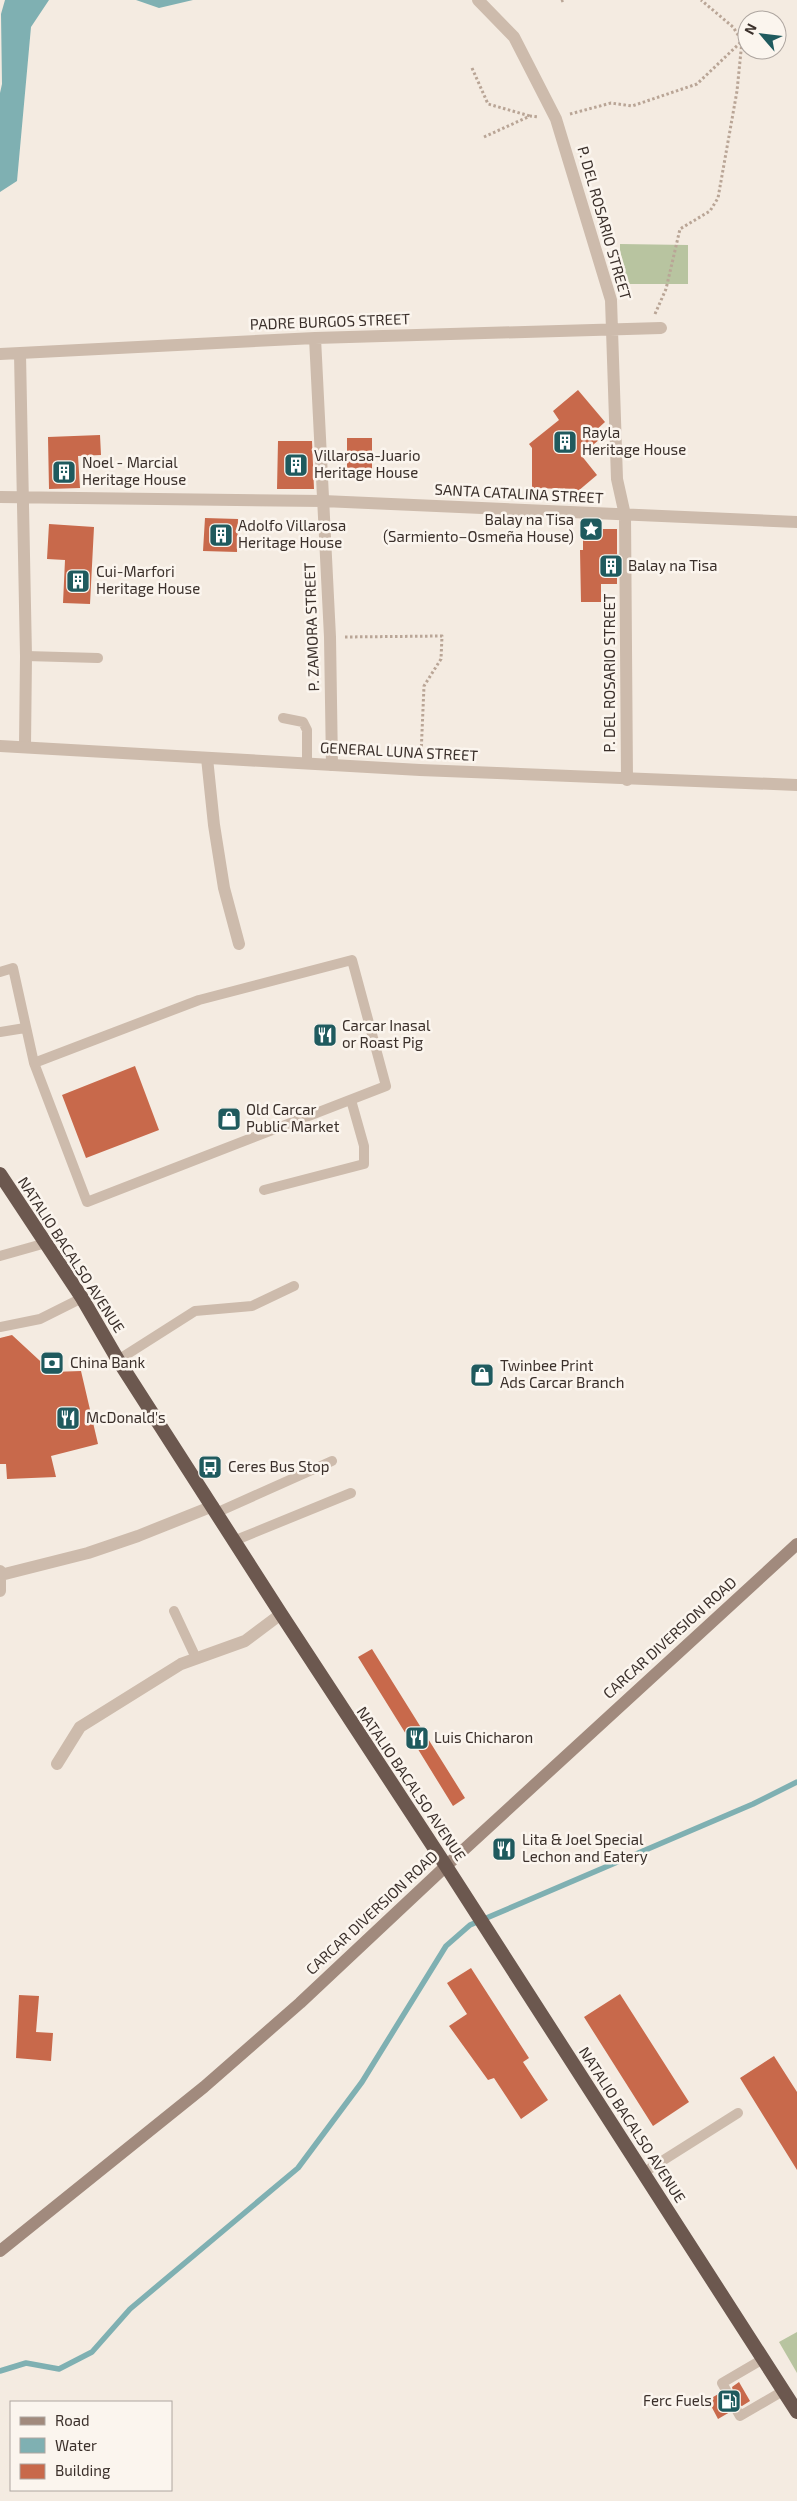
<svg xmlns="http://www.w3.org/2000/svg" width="797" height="2501" viewBox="0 0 797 2501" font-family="'Exo 2',sans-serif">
  <rect width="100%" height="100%" fill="#f4ebe1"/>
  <path fill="#b8c4a0" d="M620,244L688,245V284H620Z
    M797,2332V2373L779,2342Z"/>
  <path fill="#7fb0b2" d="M5,0H49L31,27L17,181L0,192V93L2,84L1,14Z
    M136,0H193L159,8Z"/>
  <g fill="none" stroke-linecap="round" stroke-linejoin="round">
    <path stroke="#7fb0b2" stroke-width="5.5" d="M0,2371L26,2363L59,2369L92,2352L130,2309L298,2168L362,2082L446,1946L470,1925L753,1804L797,1782"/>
  </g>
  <path fill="#c8694b" d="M578,390L605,422L594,432L600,439L581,455L597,475L571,497L566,489L532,488V448L529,444L559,420L553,411Z
    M100,435L101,455L78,456L80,488L49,489L48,437Z
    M347,438H372V475H347Z
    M278,441H312L314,489H277Z
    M205,518L238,519L237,552L203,551Z
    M49,524L94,527L90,604L63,603L65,560L47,559Z
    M583,529H617V584H601V602H581L580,550H583Z
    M135,1066L159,1130L86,1158L62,1095Z
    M12,1335L52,1372L81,1371L98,1444L51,1456L56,1477L7,1479L6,1464H0V1338Z
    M372,1649L465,1798L453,1806L416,1746L414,1747L358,1657Z
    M471,1968L529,2058L523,2062L548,2100L521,2119L494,2078L488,2080L449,2026L467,2014L447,1983Z
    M620,1994L689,2102L653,2126L584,2017Z
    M19,1995L39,1996L36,2032L53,2033L51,2061L16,2058Z
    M774,2056L797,2092V2170L740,2078Z
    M739,2382L750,2401L742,2406L733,2403L730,2406V2412L718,2419L708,2400L720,2393L725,2397L730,2396L733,2391L732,2387Z"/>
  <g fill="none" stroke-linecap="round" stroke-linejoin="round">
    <path stroke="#b9a596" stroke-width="3" stroke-dasharray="2.5 2.5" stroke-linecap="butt" d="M561,1L564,0
      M472,68L488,104L530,116
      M570,114L611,103L632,106L697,84L742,41
      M484,137L530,116L538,117
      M655,314L666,289L680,229L710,211L718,198L737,91L742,41L733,27L701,0
      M345,637L442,636L441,659L424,686L421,755"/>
    <path stroke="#cdbbac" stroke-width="10" d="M26,656L98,658
      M283,718L303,722L307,730V763
      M0,972L13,968L34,1063L87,1202L386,1086L352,960L199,1000L34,1063
      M0,1032L25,1028
      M264,1190L364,1164V1146L351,1100
      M0,1256L46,1243
      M0,1327L40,1319L82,1298
      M118,1360L195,1311L252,1306L294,1286
      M218,1512L332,1461
      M236,1540L351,1493
      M174,1611L196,1658
      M643,2173L738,2113
      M726,2390L722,2383L763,2359
      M736,2409L740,2416L783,2391"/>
    <path stroke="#cdbbac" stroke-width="12" d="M478,0L514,37L556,119L611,300L617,479L625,515L627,780
      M315,338L330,637L332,765
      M0,354L315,338L661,328
      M20,354L26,656L25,746
      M0,497L323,501L797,522
      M207,758L214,825L224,888L239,944
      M0,1571V1591
      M1,1575L88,1553L138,1536L213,1506
      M57,1764L80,1727L181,1664L245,1641L281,1614"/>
    <path stroke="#cdbbac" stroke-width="12" d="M0,746L420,770L797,785"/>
    <path stroke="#a18a7d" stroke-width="12" d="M0,2251L204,2087L300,2003L446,1866L797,1544"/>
    <path stroke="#6c584f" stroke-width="14" d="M0,1174L82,1298L118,1360L281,1614L446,1866L797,2412"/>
  </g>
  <defs>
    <g id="building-square" transform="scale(1.25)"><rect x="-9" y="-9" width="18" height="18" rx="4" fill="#1f5a5e" stroke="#fbf5ee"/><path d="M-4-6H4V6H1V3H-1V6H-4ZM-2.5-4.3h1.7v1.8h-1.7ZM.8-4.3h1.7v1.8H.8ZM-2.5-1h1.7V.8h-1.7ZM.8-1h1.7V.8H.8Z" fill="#fff"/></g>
    <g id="sight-square" transform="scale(1.25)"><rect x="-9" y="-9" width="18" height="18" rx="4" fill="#1f5a5e" stroke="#fbf5ee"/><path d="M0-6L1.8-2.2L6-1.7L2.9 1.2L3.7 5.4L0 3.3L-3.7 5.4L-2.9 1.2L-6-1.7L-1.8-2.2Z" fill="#fff"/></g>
    <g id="restaurant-square" transform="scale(1.25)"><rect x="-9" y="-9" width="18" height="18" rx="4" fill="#1f5a5e" stroke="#fbf5ee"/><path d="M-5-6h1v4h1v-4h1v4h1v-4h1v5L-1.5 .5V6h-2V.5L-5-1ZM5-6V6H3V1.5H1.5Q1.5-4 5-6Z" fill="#fff"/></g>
    <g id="shop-square" transform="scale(1.25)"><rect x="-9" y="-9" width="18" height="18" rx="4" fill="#1f5a5e" stroke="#fbf5ee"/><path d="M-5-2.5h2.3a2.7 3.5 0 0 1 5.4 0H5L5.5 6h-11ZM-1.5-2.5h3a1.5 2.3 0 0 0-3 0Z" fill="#fff"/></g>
    <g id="bank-square" transform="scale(1.25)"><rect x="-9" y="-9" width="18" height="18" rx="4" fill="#1f5a5e" stroke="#fbf5ee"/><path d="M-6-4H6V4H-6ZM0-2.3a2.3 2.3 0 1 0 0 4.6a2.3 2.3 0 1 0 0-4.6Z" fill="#fff"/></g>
    <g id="bus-square" transform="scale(1.25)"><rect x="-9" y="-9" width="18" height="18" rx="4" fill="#1f5a5e" stroke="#fbf5ee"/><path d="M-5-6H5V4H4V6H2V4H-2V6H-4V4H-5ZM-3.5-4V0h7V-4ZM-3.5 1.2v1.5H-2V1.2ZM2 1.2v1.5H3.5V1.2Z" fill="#fff"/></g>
    <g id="fuel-square" transform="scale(1.25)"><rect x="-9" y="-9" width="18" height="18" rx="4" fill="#1f5a5e" stroke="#fbf5ee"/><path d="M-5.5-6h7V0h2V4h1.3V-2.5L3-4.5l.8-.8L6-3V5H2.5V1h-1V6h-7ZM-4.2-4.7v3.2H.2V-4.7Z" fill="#fff"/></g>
  </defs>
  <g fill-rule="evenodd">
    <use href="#building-square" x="565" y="442"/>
    <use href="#building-square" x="296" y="465"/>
    <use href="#building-square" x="64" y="472"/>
    <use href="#sight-square" x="591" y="529"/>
    <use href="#building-square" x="221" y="535"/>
    <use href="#building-square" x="611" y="566"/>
    <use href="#building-square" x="78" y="581"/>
    <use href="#restaurant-square" x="325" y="1035"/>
    <use href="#shop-square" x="229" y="1119"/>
    <use href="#bank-square" x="52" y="1363"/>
    <use href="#shop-square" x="482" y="1375"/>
    <use href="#restaurant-square" x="68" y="1418"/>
    <use href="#bus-square" x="210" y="1467"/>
    <use href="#restaurant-square" x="417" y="1738"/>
    <use href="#restaurant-square" x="504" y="1849"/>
    <use href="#fuel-square" x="729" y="2401"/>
  </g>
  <g text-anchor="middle" stroke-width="5" stroke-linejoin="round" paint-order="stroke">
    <g font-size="15" fill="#3b302b" stroke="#fbf5ee">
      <text transform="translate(604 223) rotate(74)" y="5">P. DEL ROSARIO STREET</text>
      <text transform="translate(330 322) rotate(-2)" y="5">PADRE BURGOS STREET</text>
      <text transform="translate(519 494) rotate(3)" y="5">SANTA CATALINA STREET</text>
      <text transform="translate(312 627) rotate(-92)" y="5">P. ZAMORA STREET</text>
      <text transform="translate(610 673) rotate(-90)" y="5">P. DEL ROSARIO STREET</text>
      <text transform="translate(399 752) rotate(3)" y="5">GENERAL LUNA STREET</text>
      <text transform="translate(71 1255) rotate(57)" y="5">NATALIO BACALSO AVENUE</text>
      <text transform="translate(670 1638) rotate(-42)" y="5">CARCAR DIVERSION ROAD</text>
      <text transform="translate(411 1784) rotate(56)" y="5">NATALIO BACALSO AVENUE</text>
      <text transform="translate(372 1913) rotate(-43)" y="5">CARCAR DIVERSION ROAD</text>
      <text transform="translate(632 2125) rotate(57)" y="5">NATALIO BACALSO AVENUE</text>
    </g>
    <g font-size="15" fill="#3b302b" stroke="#fbf5ee" text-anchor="start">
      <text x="582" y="438">Rayla<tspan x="582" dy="17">Heritage House</tspan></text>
      <text x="314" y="461">Villarosa-Juario<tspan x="314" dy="17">Heritage House</tspan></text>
      <text x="82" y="468">Noel - Marcial<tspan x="82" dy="17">Heritage House</tspan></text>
      <text x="574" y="525" text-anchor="end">Balay na Tisa<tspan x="574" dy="17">(Sarmiento–Osmeña House)</tspan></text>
      <text x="238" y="531">Adolfo Villarosa<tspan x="238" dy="17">Heritage House</tspan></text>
      <text x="628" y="571">Balay na Tisa</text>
      <text x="96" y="577">Cui-Marfori<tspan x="96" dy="17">Heritage House</tspan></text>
      <text x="342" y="1031">Carcar Inasal<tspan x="342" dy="17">or Roast Pig</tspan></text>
      <text x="246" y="1115">Old Carcar<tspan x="246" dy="17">Public Market</tspan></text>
      <text x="70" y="1368">China Bank</text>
      <text x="500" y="1371">Twinbee Print<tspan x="500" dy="17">Ads Carcar Branch</tspan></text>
      <text x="86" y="1423">McDonald's</text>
      <text x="228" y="1472">Ceres Bus Stop</text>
      <text x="434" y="1743">Luis Chicharon</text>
      <text x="522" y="1845">Lita &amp; Joel Special<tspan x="522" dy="17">Lechon and Eatery</tspan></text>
      <text x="712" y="2406" text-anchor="end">Ferc Fuels</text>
    </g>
  </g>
  <rect x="10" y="2401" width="162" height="90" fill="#fbf5ee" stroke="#aea6a0"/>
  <rect x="20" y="2417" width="25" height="8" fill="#a18a7d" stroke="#aea6a0"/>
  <text x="55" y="2426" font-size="15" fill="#3b302b">Road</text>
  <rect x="20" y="2438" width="25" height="15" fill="#7fb0b2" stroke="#aea6a0"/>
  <text x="55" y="2451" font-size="15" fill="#3b302b">Water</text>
  <rect x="20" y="2464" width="25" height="15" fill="#c8694b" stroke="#aea6a0"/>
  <text x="55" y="2476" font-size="15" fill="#3b302b">Building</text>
  <g transform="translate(762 35) rotate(298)"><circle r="24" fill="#fbf5ee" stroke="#aea6a0"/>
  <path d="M0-4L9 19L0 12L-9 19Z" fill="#1f5a5e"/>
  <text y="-8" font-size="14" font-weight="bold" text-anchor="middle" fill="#3b302b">N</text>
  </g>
</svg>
